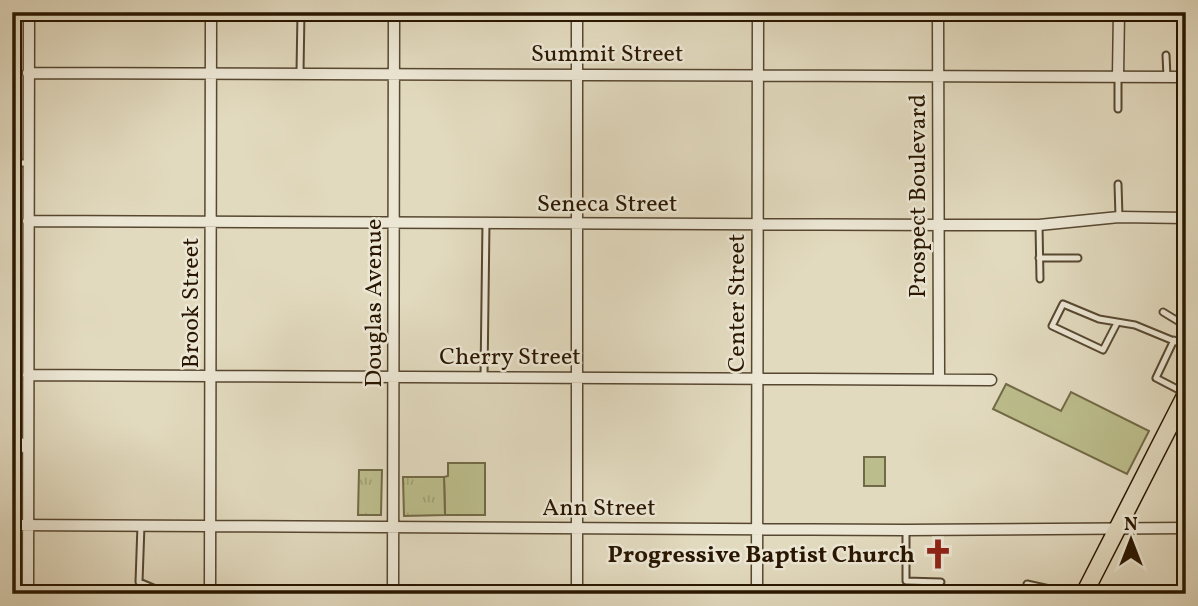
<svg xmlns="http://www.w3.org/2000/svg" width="1198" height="606" viewBox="0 0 1198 606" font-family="Vollkorn,serif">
  <defs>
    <pattern id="park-tufts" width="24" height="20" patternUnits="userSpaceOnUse" patternTransform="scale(1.75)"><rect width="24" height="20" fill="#bcbd8c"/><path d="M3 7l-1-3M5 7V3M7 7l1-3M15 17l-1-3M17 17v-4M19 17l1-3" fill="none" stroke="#a2a277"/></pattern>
  </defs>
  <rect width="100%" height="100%" fill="#e2dabf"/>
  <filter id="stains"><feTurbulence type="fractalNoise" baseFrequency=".00286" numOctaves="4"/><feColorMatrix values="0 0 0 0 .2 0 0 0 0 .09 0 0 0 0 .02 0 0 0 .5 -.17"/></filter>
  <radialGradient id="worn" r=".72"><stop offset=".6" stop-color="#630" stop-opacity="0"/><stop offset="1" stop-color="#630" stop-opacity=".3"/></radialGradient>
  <path fill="#bcbd8c" stroke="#726a46" stroke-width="2" d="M1006,384L1061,411L1071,392L1149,431L1127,474L993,409Z
    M864,457H885V486H864Z
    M448,463H485V515H445L444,477L448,476Z"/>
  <path fill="url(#park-tufts)" stroke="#726a46" stroke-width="2" d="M359,470H382L381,515H358Z
    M403,477H444L445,515L404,516Z"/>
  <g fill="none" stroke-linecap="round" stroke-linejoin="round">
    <g stroke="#574730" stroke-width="9">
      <path id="service" d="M1166,55L1167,77
        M300,72L301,12
        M1118,78V109
        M12,163H28
        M1118,184L1119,217
        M1184,218L1186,246
        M1039,225L1040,279
        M1185,246L1186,266
        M1039,258H1078
        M1163,312L1186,326
        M1117,323L1103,350L1052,326L1063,304L1099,319L1135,325L1186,346
        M1174,340L1156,378L1183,392
        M484,377L486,223
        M141,525L139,582L165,593H209
        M906,530V581L941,582
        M1027,584L1072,594"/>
    </g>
    <g stroke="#574730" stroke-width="13">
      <path id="minor" d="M938,12L939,379
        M28,73L1186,77
        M1118,76L1119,12
        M28,221L947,225H1039L1119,217L1186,218
        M28,375L991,380
        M12,436L28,450
        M12,525L906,530L1186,528
        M28,594L29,12
        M210,594L211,12
        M393,594L394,12
        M577,594V12
        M757,594L758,12"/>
    </g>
    <g stroke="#291600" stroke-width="19">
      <path id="primary" d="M1084,594L1186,394"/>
    </g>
    <use href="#service" stroke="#ece7d5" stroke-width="5"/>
    <use href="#minor" stroke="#ece7d5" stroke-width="10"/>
    <use href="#primary" stroke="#e2dabf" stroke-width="16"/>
  </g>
  <defs>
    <g id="church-bare" transform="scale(2.415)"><path d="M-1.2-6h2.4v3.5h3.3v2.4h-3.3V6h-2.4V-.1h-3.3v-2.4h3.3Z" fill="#8f2418" stroke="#ece7d5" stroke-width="2.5" paint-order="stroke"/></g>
  </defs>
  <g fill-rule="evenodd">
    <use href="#church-bare" x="938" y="554"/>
  </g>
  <g text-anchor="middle" stroke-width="5" stroke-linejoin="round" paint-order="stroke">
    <g font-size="24" fill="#291600" stroke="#ece7d5">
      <text x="607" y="61">Summit Street</text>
      <text transform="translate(917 196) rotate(-90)" y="8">Prospect Boulevard</text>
      <text x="607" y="211">Seneca Street</text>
      <text transform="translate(190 303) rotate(-90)" y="8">Brook Street</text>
      <text transform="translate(373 303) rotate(-90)" y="8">Douglas Avenue</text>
      <text transform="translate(736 303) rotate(-90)" y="8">Center Street</text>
      <text x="510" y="364">Cherry Street</text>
      <text x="599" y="515">Ann Street</text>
    </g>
    <g font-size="24" font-weight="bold" fill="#291600" stroke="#ece7d5" text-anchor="end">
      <text x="915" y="562">Progressive Baptist Church</text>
    </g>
  </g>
  <rect width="1198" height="606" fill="none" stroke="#e2dabf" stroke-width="42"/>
  <rect x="14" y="14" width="1170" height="578" fill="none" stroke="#291600" stroke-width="3.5"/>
  <rect x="21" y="21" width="1156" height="564" fill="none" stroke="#291600" stroke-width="2"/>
  <g transform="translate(1131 540)" stroke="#ece7d5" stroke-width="5" paint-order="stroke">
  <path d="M0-5L12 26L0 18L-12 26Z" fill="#291600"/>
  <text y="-10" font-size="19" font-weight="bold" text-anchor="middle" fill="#291600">N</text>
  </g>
  <rect width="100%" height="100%" filter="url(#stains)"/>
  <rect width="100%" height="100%" fill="url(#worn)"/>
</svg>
